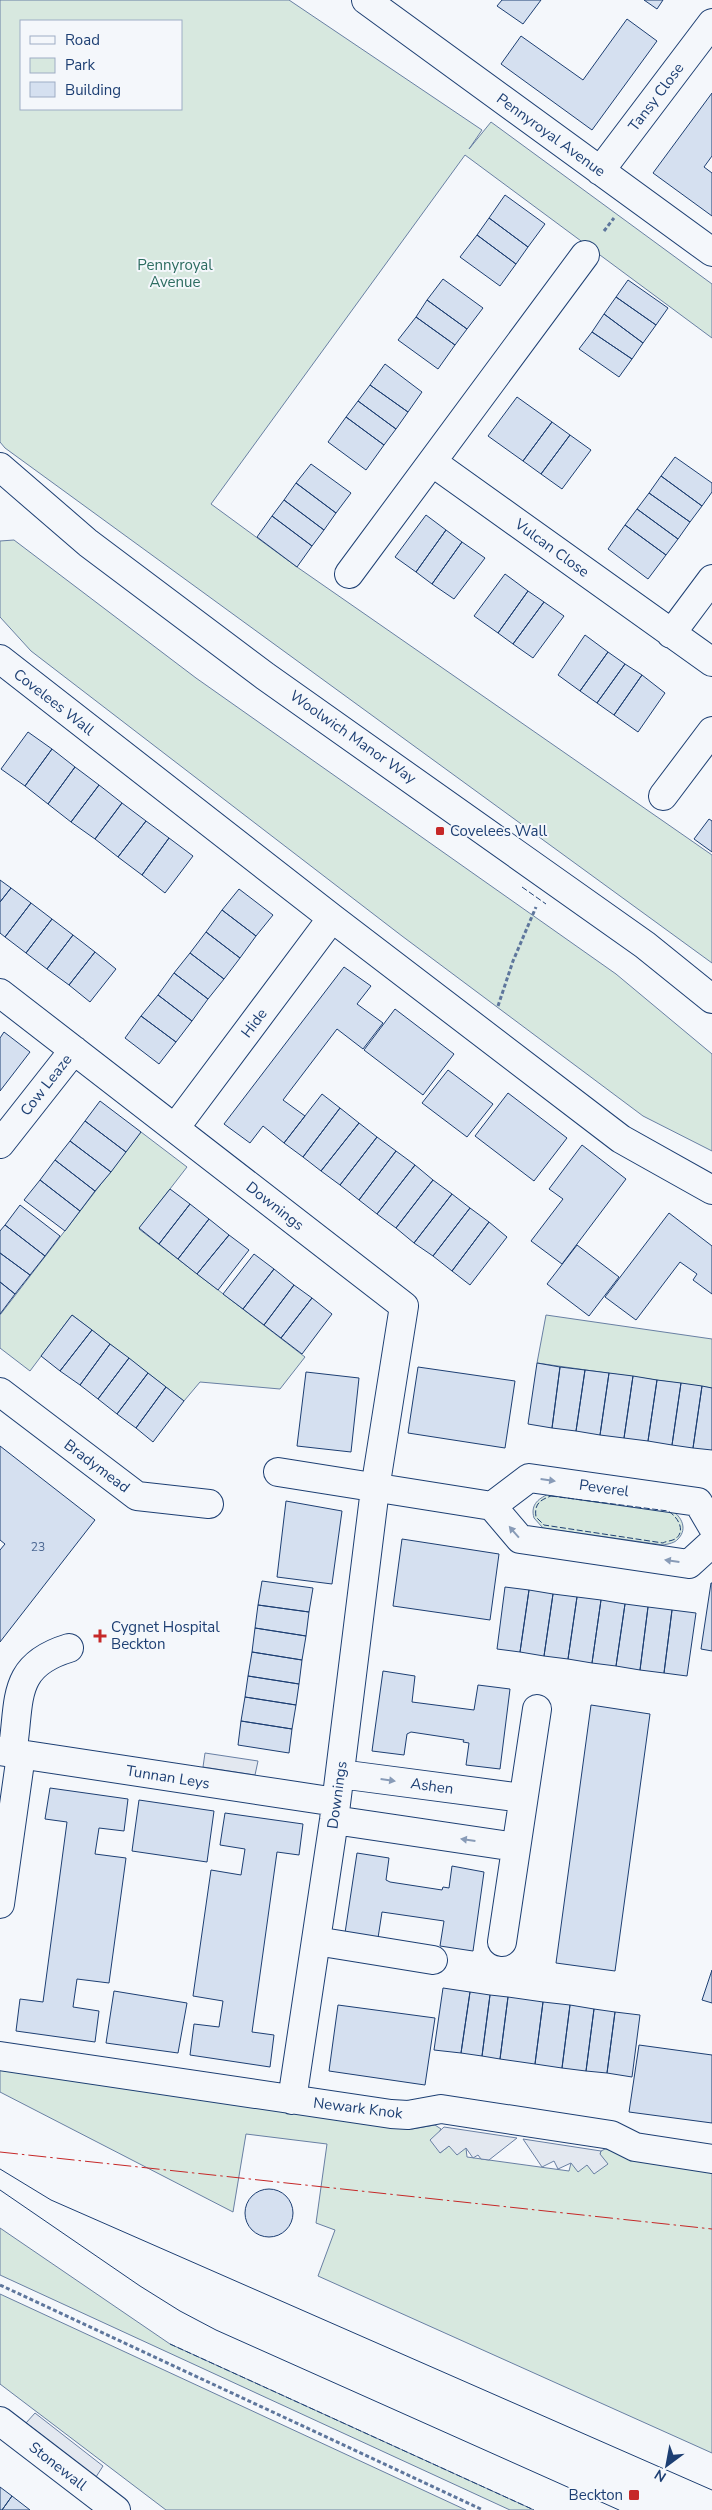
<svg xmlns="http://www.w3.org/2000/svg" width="712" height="2510" viewBox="0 0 712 2510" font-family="'Nunito Sans',sans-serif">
  <rect width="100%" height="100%" fill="#f4f7fb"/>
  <path fill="#d7e8df" stroke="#687fa3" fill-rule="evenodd" d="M0,0H289L482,130L469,149L491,122L712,284V338L465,155L211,504L297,567L712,855V963L5,448L0,442ZM21,21H181V109H21Z
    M14,540L196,678L616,974L712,1054V1151L643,1116L402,936L31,651L0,617V541Z
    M141,1132L187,1167L139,1229L305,1357L280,1389L200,1382L184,1401L72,1315L30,1371L0,1348V1315Z
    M546,1315L712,1339V1388L537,1363Z
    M551,1493L669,1509C680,1514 689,1528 678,1539C675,1543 668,1544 663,1545L543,1528L534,1518C530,1504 539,1498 551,1493Z
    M0,2070L412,2129L435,2125L441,2129L438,2134L440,2153L449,2146L466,2148L467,2157L569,2171L571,2163L600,2154L601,2151L605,2149L712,2172V2453L318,2276L335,2230L316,2223L327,2144L246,2134L233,2212L0,2092Z
    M0,2228L170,2344L534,2510H510L0,2275Z
    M0,2294L466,2510H166L0,2384Z"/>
  <path fill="#e3e8f0" stroke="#687fa3" d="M205,1753L258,1761L255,1775L203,1767Z
    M444,2127L517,2138L489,2160L481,2159L478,2155L473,2158L466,2148L457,2155L449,2146L440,2153L430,2140Z
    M523,2139L601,2151L600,2154L608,2164L594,2174L587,2165L578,2172L571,2163L558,2169L554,2161L542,2167Z
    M35,2413L103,2466L96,2477L26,2423Z"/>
  <path fill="#d5e0f0" stroke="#1d3f73" d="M502,0H541L523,24L497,6Z
    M644,0H663L657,9Z
    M627,19L657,41L592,130L501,64L521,36L583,80Z
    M712,93V156L704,167L712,173V216L653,173Z
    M505,195L545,224L528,247L489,218Z
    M489,218L528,247L516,264L477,235Z
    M477,235L516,264L500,286L460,257Z
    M443,279L483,308L467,329L427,300Z
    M628,280L668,308L656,325L616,297Z
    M616,297L656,325L643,343L604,314Z
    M427,300L467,329L455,345L416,317Z
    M604,314L643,343L632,359L592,332Z
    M416,317L455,345L438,369L398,340Z
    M592,332L632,359L619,377L579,349Z
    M385,364L422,392L408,412L370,385Z
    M370,385L408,412L396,429L358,401Z
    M517,397L552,422L523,461L488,436Z
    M358,401L396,429L384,445L346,417Z
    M346,417L384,445L366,470L328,442Z
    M552,422L570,435L541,474L523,461Z
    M570,435L591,450L562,489L541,474Z
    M675,457L712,483V492L702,506L661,476Z
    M311,464L351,493L336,513L296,483Z
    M661,476L702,506L690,522L649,493Z
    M296,483L336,513L324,530L284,500Z
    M649,493L690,522L678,539L637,509Z
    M284,500L324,530L312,546L272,516Z
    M637,509L678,539L666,555L625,525Z
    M426,515L446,530L416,572L395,557Z
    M272,516L312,546L297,567L257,537Z
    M625,525L666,555L648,579L608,549Z
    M446,530L462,542L432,584L416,572Z
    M462,542L485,558L454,599L432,584Z
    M505,574L528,591L498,633L474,616Z
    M528,591L544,602L513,644L498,633Z
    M544,602L564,616L533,658L513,644Z
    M585,635L608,652L580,691L558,675Z
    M608,652L625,664L597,703L580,691Z
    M625,664L642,675L614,715L597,703Z
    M642,675L665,693L638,732L614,715Z
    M28,732L52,749L25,786L1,769Z
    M52,749L75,767L48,804L25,786Z
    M75,767L99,785L71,822L48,804Z
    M99,785L122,803L95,839L71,822Z
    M122,803L146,821L118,857L95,839Z
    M709,819L712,821V852L694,839Z
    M146,821L169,838L142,875L118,857Z
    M169,838L193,856L165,893L142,875Z
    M0,880L11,888L0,902Z
    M11,888L31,903L5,937L0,933V902Z
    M239,889L273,915L256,936L222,910Z
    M31,903L52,919L26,953L5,937Z
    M222,910L256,936L240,958L206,932Z
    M52,919L73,935L47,969L26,953Z
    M206,932L240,958L224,979L190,953Z
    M73,935L95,952L69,985L47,969Z
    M95,952L116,969L90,1002L69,985Z
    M190,953L224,979L208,999L174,973Z
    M344,967L371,986L357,1004L383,1023L363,1049L337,1029L283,1100L305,1116L284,1143L263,1126L250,1143L224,1124Z
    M174,973L208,999L192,1021L158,995Z
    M158,995L192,1021L176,1042L141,1016Z
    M395,1009L454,1054L423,1095L364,1050Z
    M141,1016L176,1042L159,1064L125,1038Z
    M4,1032L30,1052L0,1091V1038Z
    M448,1070L493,1104L467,1137L422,1103Z
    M508,1093L567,1138L534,1181L475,1136Z
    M322,1094L340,1108L303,1157L284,1143Z
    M100,1101L141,1132L126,1152L85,1121Z
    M340,1108L359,1123L321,1171L303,1157Z
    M85,1121L126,1152L111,1172L70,1141Z
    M359,1123L377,1137L340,1185L321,1171Z
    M377,1137L396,1151L359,1200L340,1185Z
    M70,1141L111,1172L95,1191L55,1160Z
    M582,1145L626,1179L562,1264L531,1241L563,1199L549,1189Z
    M396,1151L415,1165L377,1214L359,1200Z
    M55,1160L95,1191L80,1211L40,1180Z
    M415,1165L433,1180L396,1228L377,1214Z
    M40,1180L80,1211L65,1231L24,1200Z
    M433,1180L452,1194L414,1243L396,1228Z
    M170,1189L190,1204L159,1244L139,1228Z
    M452,1194L470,1208L433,1256L414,1243Z
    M190,1204L209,1219L178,1259L159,1244Z
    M20,1205L60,1236L45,1256L5,1225Z
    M470,1208L489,1222L452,1271L433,1256Z
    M669,1213L712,1246V1294L693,1280L697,1274L680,1262L636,1320L605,1297Z
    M209,1219L229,1235L197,1274L178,1259Z
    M489,1222L507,1237L470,1285L452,1271Z
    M5,1225L45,1256L30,1275L0,1253V1231Z
    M229,1235L249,1250L218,1290L197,1274Z
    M577,1245L619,1277L589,1316L547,1284Z
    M0,1253L30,1275L15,1294L0,1282Z
    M254,1254L274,1269L243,1309L223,1294Z
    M274,1269L294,1285L264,1325L243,1309Z
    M0,1282L15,1294L0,1314Z
    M294,1285L312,1298L281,1338L264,1325Z
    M312,1298L332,1314L302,1354L281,1338Z
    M72,1315L92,1330L60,1371L41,1356Z
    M92,1330L110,1344L80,1385L60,1371Z
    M110,1344L129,1358L98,1399L80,1385Z
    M129,1358L148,1373L117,1414L98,1399Z
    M537,1363L560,1367L552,1428L528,1424Z
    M418,1367L515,1381L505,1448L408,1433Z
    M560,1367L585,1370L576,1431L552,1428Z
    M585,1370L609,1373L600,1435L576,1431Z
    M306,1372L359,1378L351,1452L297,1446Z
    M148,1373L166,1387L136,1428L117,1414Z
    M609,1373L633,1376L624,1438L600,1435Z
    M633,1376L657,1380L648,1441L624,1438Z
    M657,1380L681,1383L672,1445L648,1441Z
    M681,1383L702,1386L693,1448L672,1445Z
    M702,1386L712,1388V1450L693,1448Z
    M166,1387L184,1401L153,1442L136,1428Z
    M0,1446L95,1520L0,1642V1550L5,1544L0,1540Z
    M286,1501L342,1511L332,1584L277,1577Z
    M402,1539L499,1554L490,1620L393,1606Z
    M262,1581L313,1588L309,1612L258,1605Z
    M711,1583H712V1651L701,1649Z
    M505,1587L529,1590L520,1652L497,1649Z
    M529,1590L553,1594L544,1656L520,1652Z
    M553,1594L577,1597L568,1659L544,1656Z
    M577,1597L601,1600L592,1663L568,1659Z
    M601,1600L625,1604L616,1666L592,1663Z
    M625,1604L648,1607L640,1670L616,1666Z
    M258,1605L309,1612L306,1636L255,1628Z
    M648,1607L672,1610L664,1673L640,1670Z
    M672,1610L696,1613L687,1676L664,1673Z
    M255,1628L306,1636L302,1660L252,1652Z
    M252,1652L302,1660L299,1684L248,1676Z
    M383,1671L415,1676L412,1702L474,1710L478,1685L510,1689L500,1769L466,1765L469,1743L463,1742L464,1740L411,1732L407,1734L404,1755L372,1751Z
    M248,1676L299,1684L296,1705L245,1697Z
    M245,1697L296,1705L292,1729L241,1721Z
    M591,1705L650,1714L615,1971L556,1963Z
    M241,1721L292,1729L289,1753L238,1745Z
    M50,1788L128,1799L124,1831L99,1828L95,1854L126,1858L109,1983L77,1979L73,2007L99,2011L95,2042L16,2031L20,1999L43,2002L67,1822L45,1819Z
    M139,1800L214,1811L207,1862L132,1851Z
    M225,1813L303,1824L299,1855L277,1852L252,2032L274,2035L270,2067L190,2055L194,2024L219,2027L223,2001L193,1996L211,1870L241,1875L245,1849L220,1845Z
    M357,1853L389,1858L386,1880L390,1882L442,1890L443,1887L449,1888L452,1866L484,1872L473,1951L440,1946L444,1921L382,1912L378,1938L345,1933Z
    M712,1970V2003L702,2000Z
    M443,1988L470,1992L461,2053L434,2050Z
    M114,1991L187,2003L178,2053L106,2043Z
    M470,1992L490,1995L482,2056L461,2053Z
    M490,1995L508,1997L500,2059L482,2056Z
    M508,1997L543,2002L535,2064L500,2059Z
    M543,2002L570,2005L562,2068L535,2064Z
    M338,2005L435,2018L425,2085L329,2071Z
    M570,2005L594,2009L586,2071L562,2068Z
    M594,2009L615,2012L607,2073L586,2071Z
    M615,2012L640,2015L632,2077L607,2073Z
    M639,2045L712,2055V2123L629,2112Z
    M245 2213a24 24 0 1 1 48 0a24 24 0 1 1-48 0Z
    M0,2487L12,2496L2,2510H0Z
    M12,2496L30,2510H2Z"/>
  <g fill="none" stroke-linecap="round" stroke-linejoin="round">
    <g stroke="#1d3f73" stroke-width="30">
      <path id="minor" d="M366,0L712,252
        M600,171L712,23
        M432,462L712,662
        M349,574L585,255
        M671,634L712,579
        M0,659L332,918L621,1139L712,1190
        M663,796L712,731
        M0,993L404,1306L375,1489L334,1820L292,2100
        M175,1128L332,918
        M0,1144L74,1050
        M0,1392L137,1496L209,1504
        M278,1472L492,1506L520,1539L689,1564L712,1543
        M492,1506L529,1478L698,1502L712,1526
        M0,1751L336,1802
        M12,1754C21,1702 9,1666 69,1648
        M340,1774L523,1798
        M334,1820L516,1847
        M0,1904L21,1755
        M316,1941L433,1960
        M502,1942L537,1709
        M0,2056L391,2114L408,2115L441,2109L611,2135L635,2147L712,2159
        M0,2421L116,2510"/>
    </g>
    <g stroke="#1d3f73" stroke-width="30">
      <path id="major" d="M0,467L88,543L265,676L645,945L712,999"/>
    </g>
    <path stroke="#5e769c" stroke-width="3" stroke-dasharray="4 2.5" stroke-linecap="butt" d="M604,231L614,218
      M498,1006L513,961L536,907
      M0,2285L483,2510"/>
    <use href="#minor" stroke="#f4f7fb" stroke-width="28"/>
    <use href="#major" stroke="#f4f7fb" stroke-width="28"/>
    <path stroke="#1d3f73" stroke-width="1" d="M0,2169L51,2200L712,2490
      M0,2190L140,2286L180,2311L216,2330L619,2510"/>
    <path stroke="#1d3f73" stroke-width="1" stroke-dasharray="6 2.5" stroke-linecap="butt" d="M522,887L546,904
      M551,1496L668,1511C677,1516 687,1531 675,1539C672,1541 666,1541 663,1543L544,1525L536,1517C534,1504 540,1500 551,1496Z
      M170,2344L534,2510"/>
    <path stroke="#c62828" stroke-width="1" stroke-dasharray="18 4 2.5 4" stroke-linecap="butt" d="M0,2152L712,2229"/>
  </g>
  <defs><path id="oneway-solid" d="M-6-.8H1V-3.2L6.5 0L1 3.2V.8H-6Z" transform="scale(1.25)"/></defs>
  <g fill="#889bb7">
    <use href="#oneway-solid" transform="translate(548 1480) rotate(8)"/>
    <use href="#oneway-solid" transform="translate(514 1532) rotate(-131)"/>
    <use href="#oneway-solid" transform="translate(672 1561) rotate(-172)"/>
    <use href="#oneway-solid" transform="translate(388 1780) rotate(8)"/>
    <use href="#oneway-solid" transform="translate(468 1840) rotate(-172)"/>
  </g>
  <g fill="#c62828" stroke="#f4f7fb" stroke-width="2">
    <rect x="435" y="826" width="10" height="10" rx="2.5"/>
    <path d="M97.5 1628.5h5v5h5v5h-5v5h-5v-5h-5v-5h5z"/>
    <rect x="628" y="2489" width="12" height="12" rx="2.5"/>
  </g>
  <g text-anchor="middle" stroke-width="4" stroke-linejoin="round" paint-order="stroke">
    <g font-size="12" fill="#4b6792">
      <text x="38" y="1551">23</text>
    </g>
    <g font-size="15" fill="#1d3f73" stroke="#f4f7fb">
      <text transform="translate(656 97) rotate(-53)" y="5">Tansy Close</text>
      <text transform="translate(551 135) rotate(36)" y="5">Pennyroyal Avenue</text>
      <text transform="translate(552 548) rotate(36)" y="5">Vulcan Close</text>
      <text transform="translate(54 702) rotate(38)" y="5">Covelees Wall</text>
      <text transform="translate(353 737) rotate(35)" y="5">Woolwich Manor Way</text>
      <text transform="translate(254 1023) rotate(-53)" y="5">Hide</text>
      <text transform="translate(46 1085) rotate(-52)" y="5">Cow Leaze</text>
      <text transform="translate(275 1206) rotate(38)" y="5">Downings</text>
      <text transform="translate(97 1466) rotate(37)" y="5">Bradymead</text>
      <text transform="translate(604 1488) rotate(8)" y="5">Peverel</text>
      <text transform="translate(168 1777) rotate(9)" y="5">Tunnan Leys</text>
      <text transform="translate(432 1786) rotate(8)" y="5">Ashen</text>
      <text transform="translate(337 1795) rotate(-82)" y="5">Downings</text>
      <text transform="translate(358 2108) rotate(7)" y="5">Newark Knok</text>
      <text transform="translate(58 2466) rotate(38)" y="5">Stonewall</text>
    </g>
    <g font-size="15" fill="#2c6c60" stroke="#f4f7fb">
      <text x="175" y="270">Pennyroyal<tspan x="175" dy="17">Avenue</tspan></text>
    </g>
    <g font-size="15" fill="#1d3f73" stroke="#f4f7fb" text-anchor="start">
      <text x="450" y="836">Covelees Wall</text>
      <text x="111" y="1632">Cygnet Hospital<tspan x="111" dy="17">Beckton</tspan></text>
      <text x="623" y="2500" text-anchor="end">Beckton</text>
    </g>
  </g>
  <rect x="20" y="20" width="162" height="90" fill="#f4f7fb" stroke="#9eadc5"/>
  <rect x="30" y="36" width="25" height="8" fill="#f4f7fb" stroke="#9eadc5"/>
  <text x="65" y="45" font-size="15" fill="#1d3f73">Road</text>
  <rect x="30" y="58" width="25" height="15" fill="#d7e8df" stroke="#9eadc5"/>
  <text x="65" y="70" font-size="15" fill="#1d3f73">Park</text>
  <rect x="30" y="82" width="25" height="15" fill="#d5e0f0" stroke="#9eadc5"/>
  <text x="65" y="95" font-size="15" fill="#1d3f73">Building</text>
  <g transform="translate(667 2465) rotate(212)" stroke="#f4f7fb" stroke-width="4" paint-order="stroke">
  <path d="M0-4L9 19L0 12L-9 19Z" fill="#1d3f73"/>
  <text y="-8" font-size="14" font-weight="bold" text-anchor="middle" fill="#1d3f73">N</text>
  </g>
</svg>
